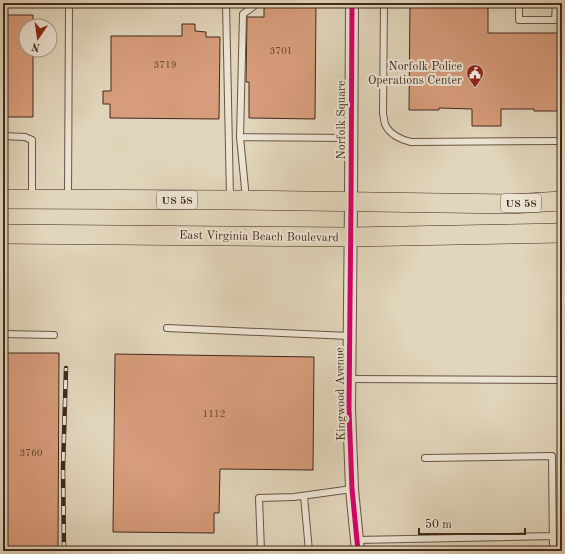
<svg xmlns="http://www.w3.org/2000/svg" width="565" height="554" viewBox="0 0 565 554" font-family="'Old Standard TT',serif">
  <rect width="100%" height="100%" fill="#e1d5bb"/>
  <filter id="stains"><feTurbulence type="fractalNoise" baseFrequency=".005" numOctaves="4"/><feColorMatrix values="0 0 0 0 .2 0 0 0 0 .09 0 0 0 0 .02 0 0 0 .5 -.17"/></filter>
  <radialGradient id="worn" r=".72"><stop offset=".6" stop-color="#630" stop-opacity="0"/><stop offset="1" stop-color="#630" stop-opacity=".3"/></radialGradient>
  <path fill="#d79c7b" stroke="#42291d" d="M264,3H316L315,119L249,118V82H246L247,17H264Z
    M410,3H488V33H562V111H534V109H501V126H472V109L439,108V110H409Z
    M3,15H33V26H26V50H33V117H3Z
    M182,24H195V31L206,32V37H220L219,119L110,118V104H103V91H111V36H182Z
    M3,353H59L58,551H3Z
    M115,354L314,357L313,470L220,469L219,513H214V533L113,532Z"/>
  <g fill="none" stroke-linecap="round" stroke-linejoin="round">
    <g stroke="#6a5444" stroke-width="8">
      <path id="lane" d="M226,3L230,198
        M384,3L383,114C384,117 384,121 385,124C389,134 401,140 411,142L562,141
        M519,3V20H562
        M555,20L556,3
        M3,136L25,137L32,140V198
        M240,137L243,14L254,6V3
        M68,196L69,3
        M246,199L240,137L351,138
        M167,328L349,336
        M3,334L54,335
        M349,379L562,380
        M425,458L552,456L553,551
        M304,496L309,551
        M357,540L553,536
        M261,551L259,498L294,497L352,489"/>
    </g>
    <g stroke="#6a5444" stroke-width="14">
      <path id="street" d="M352,3L351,202L349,409L352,489L358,551"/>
    </g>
    <g stroke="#42291d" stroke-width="20">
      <path id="primary" d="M3,199L230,200L510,204L562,201
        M3,234L350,237L562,233"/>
    </g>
    <use href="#lane" stroke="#ece4d3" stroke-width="6"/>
    <use href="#street" stroke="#ece4d3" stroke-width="12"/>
    <use href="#primary" stroke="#e1d5bb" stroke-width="19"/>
    <g stroke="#42291d" stroke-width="4.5">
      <path id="rail" d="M64,551L63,468L66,368"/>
    </g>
    <use href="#rail" stroke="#ece4d3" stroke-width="3" stroke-dasharray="9" stroke-linecap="butt"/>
    <g stroke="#ece4d3" stroke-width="8">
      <path id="cycleway" d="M352,3L351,202L349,409L352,489L358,551"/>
    </g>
    <use href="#cycleway" stroke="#d6006c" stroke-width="5"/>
  </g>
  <defs>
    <g id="civic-pin" transform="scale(0.9)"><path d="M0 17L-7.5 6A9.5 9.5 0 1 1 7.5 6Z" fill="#8f2418" stroke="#ece4d3"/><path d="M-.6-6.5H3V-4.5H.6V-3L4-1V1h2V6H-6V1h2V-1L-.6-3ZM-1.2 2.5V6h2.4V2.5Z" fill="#fff"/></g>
  </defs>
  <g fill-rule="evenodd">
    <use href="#civic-pin" x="475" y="73"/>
  </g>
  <g text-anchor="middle" stroke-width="4" stroke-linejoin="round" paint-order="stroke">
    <g font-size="10" fill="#674634">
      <text x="281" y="54">3701</text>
      <text x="165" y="68">3719</text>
      <text x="214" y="417">1112</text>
      <text x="31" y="456">3760</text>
    </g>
    <g fill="#ece4d3" stroke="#756154" stroke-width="1">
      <rect x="157" y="191" width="40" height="18" rx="3"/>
      <rect x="501" y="194" width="40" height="18" rx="3"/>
    </g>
    <g font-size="11" font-weight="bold" fill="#42291d">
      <text x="177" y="204">US 58</text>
      <text x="521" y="207">US 58</text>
    </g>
    <g font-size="12" fill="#42291d" stroke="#ece4d3" text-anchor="end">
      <text x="462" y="70">Norfolk Police<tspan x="462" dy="14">Operations Center</tspan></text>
    </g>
    <g font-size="12" fill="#42291d" stroke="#ece4d3">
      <text transform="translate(341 120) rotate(-90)" y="4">Norfolk Square</text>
      <text transform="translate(259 236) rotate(1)" y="4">East Virginia Beach Boulevard</text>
      <text transform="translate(340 394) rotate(-91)" y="4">Kingwood Avenue</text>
    </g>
  </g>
  <rect width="565" height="554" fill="none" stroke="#e1d5bb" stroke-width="16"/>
  <rect x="4" y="4" width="557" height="546" fill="none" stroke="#42291d" stroke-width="2"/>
  <rect x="8" y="8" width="549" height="538" fill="none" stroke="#42291d"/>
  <g transform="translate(38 38) rotate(193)"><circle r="19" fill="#ece4d3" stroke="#a8998a"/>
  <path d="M0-3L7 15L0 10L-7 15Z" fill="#8f2418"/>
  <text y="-6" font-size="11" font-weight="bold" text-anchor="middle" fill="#42291d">N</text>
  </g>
  <path d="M419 528v6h106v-6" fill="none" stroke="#42291d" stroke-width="2"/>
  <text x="425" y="528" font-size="12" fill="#42291d" stroke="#ece4d3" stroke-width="3" paint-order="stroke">50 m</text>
  <rect width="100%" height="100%" filter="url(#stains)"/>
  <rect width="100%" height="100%" fill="url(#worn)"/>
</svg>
